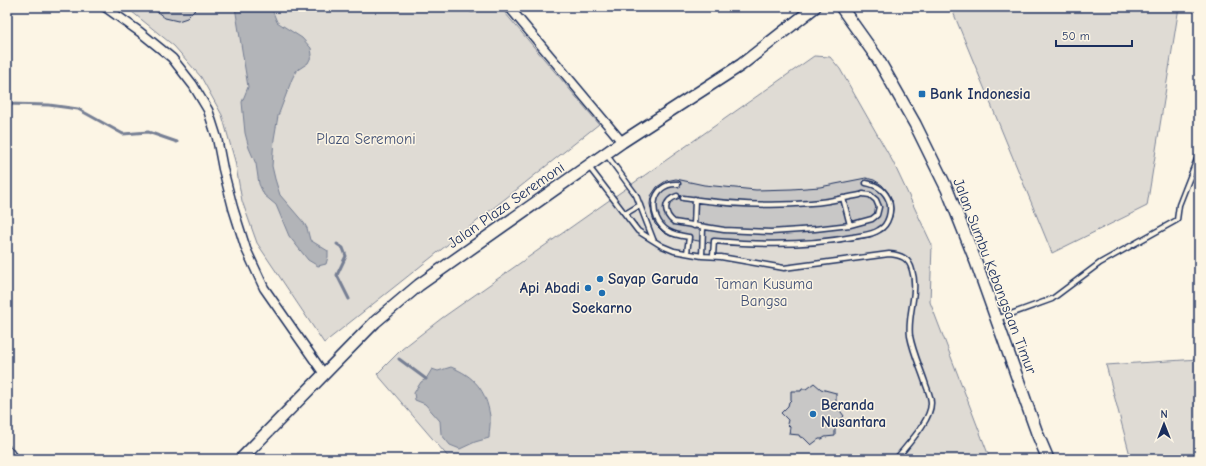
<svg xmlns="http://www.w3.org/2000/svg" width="1206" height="466" viewBox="0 0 1206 466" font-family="'Comic Neue',sans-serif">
  <rect width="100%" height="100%" fill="#fcf5e5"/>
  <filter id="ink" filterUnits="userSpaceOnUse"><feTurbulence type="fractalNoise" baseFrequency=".025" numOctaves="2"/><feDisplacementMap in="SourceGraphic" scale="8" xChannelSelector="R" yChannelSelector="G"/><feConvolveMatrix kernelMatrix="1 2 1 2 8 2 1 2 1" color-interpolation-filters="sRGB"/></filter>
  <g filter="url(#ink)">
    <path fill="#dfdbd4" stroke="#7d8599" d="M126,7H500L599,124L324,343L257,243L242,201L235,161L222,115L201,77L174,46Z
      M951,7H1179L1147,206L1052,253Z
      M814,56L830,57L840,69L893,162L932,245L930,302L990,459H450L377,374L402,349L442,318Z
      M1199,359V459H1131L1106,365Z"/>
    <path fill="#b2b4b8" stroke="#767f94" d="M235,7H271L277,22L302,38L311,48L312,55L308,63L296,71L292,79L278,116L274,139L272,166L275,179L280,195L304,223L307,228L310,240L328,251V257L326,264L318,266L308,260L289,236L276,205L264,195L259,184L256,164L249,148L245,133L242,102L248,87Z
      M451,367C474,376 486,390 490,416C491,423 489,431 489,438L475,442L460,449L450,445L441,434L440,421L425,404L415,400L414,393L421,382L426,379L432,369L438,371Z"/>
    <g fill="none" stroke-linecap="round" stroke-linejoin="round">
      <path stroke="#767f94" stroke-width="3" d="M7,104L49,105L78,109L123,134L148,132L177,142
        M337,244L343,248L346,256L337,275L349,299
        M399,359L426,379"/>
    </g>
    <path fill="#c8c7c6" stroke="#1b2f5e" d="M151,7H196L195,10L187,18L178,21L165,18Z
      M866,178L874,180L882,185L888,192L892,200L893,209L892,217L887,226L881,232L871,237L834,243L791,246H754L716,244L670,236L663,232L655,224L652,215L650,204L651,196L657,187L666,181L676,179L704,185L756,190L792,189L820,187Z
      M814,383L821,389L836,393V402L838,404V408L844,416L838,422V426L835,429V436L825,437L822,439H819L811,445L804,438L800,437L799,435L789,434L790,427L787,424L788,420L781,413L788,406L789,402L791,400V391H801L802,389H806Z"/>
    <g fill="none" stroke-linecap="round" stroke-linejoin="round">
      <g stroke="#1b2f5e" stroke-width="7">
        <path id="lane" d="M606,154L636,195L653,239
          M589,167L638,231L662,246L674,251L702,256L721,257L784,268L889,254C901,255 909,258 912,270C919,292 907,314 910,336C913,352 920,367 925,382C927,389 931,396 931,403C931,421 907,445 896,459
          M678,184C650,182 647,218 668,231C674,235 682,236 689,237L687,253
          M677,196C662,201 664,214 674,222L724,230L771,232L815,229L850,225L872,219L877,215L879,207L876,200L870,195L863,194
          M683,198C725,204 768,207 811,203C828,202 844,198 860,195
          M843,198L850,225
          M625,214L640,205
          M694,226L695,199
          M702,256L703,228
          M713,256L714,241C760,245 807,246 853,237C862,235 872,235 879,230C889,225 892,210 889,201C885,190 877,185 866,183
          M997,319L1052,299L1100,263L1177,220L1179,205L1199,154"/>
      </g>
      <g stroke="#1b2f5e" stroke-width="11">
        <path id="street" d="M105,7L140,32L172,58L193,85L208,110L217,138L223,169L233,208L246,249L264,288L324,374
          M472,7H473
          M509,7L622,142"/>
      </g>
      <g stroke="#1b2f5e" stroke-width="14">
        <path id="secondary" d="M841,7L878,59L915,124L947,189L976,262L1037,433L1048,459
          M7,452L12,459
          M241,459L375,322L419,285L622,142L741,65L815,7"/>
      </g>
      <use href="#lane" stroke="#fcf5e5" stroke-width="4"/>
      <use href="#street" stroke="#fcf5e5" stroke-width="8"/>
      <use href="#secondary" stroke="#fcf5e5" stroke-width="11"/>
    </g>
  </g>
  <g fill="#1f6fb2" stroke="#fcf5e5" stroke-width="1.5">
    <rect x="918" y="90" width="8" height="8" rx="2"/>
    <circle cx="600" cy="279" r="4"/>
    <circle cx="588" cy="288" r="4"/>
    <circle cx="602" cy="293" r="4"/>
    <circle cx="813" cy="414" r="4"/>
  </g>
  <g text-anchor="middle" stroke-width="3" stroke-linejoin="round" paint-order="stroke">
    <g font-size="15" font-weight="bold" fill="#1b2f5e" stroke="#fcf5e5" text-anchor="start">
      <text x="930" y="99">Bank Indonesia</text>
      <text x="608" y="284">Sayap Garuda</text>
      <text x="580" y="293" text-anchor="end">Api Abadi</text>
      <text x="602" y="313" text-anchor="middle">Soekarno</text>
      <text x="821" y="410">Beranda<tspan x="821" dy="17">Nusantara</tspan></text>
    </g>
    <g font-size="15" fill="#425176" stroke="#fcf5e5">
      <text x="366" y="144">Plaza Seremoni</text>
      <text x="764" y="289">Taman Kusuma<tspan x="764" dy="17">Bangsa</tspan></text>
    </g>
    <g font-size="15" fill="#1b2f5e" stroke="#fcf5e5">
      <text transform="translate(506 205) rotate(-35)" y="5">Jalan Plaza Seremoni</text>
      <text transform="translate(995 276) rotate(69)" y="5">Jalan Sumbu Kebangsaan Timur</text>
    </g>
  </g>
  <rect width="1206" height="466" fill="none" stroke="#fcf5e5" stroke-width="24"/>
  <rect x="12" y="12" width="1182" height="442" fill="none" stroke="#1b2f5e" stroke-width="1.5" filter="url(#ink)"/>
  <g transform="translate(1164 424)" stroke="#fcf5e5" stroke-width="3" paint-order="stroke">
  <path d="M0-3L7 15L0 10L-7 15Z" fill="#1b2f5e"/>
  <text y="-6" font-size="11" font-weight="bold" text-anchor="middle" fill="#1b2f5e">N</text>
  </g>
  <path d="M1056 40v6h76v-6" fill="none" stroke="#1b2f5e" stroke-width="2"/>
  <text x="1062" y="40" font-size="12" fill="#1b2f5e" stroke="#fcf5e5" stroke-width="3" paint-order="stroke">50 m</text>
</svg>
